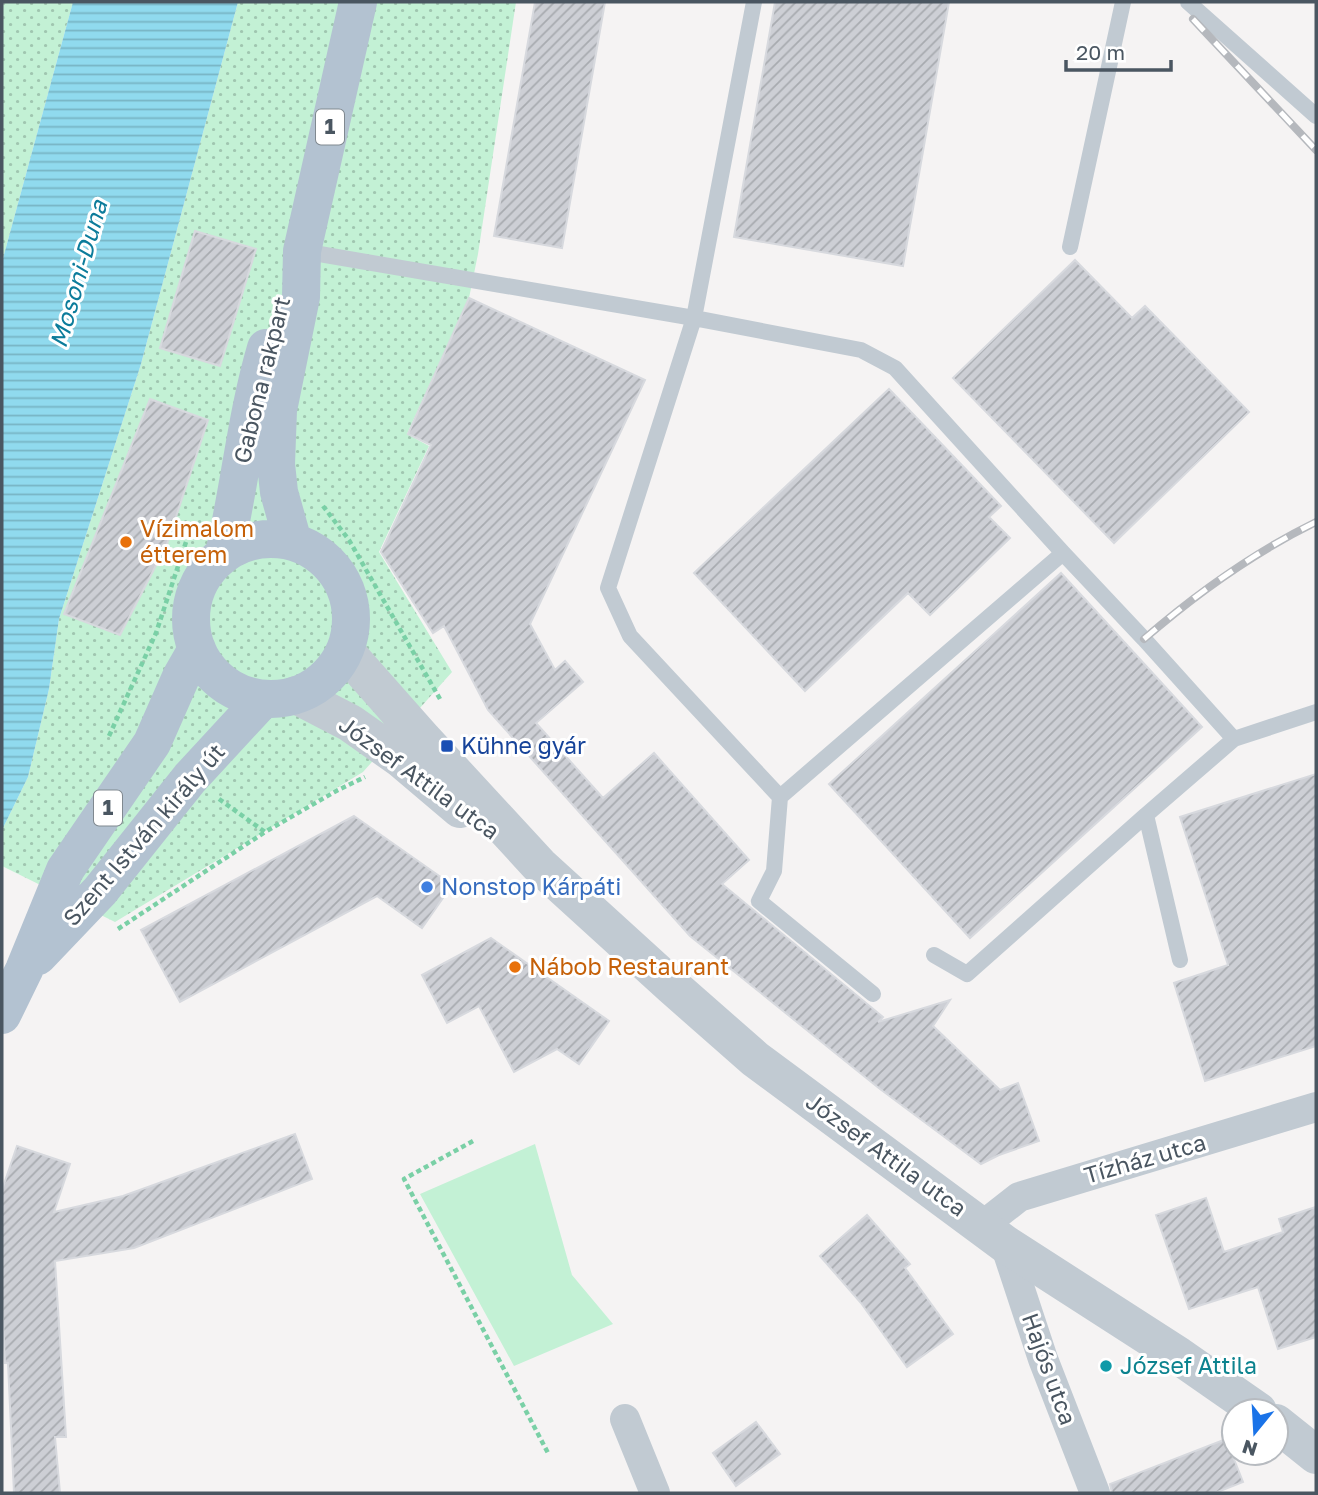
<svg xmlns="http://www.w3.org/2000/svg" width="1318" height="1495" viewBox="0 0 1318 1495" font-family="'Golos Text',sans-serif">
  <defs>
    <pattern id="grass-dots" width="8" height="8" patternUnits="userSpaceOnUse" patternTransform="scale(1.75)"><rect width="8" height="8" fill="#c3f1d5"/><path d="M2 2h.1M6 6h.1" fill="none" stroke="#a0c6b0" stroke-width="1.8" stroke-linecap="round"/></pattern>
    <pattern id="water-rules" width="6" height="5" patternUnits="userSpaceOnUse" patternTransform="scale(1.75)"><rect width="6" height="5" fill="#90daee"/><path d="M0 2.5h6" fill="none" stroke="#78b4c4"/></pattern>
    <pattern id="building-hatch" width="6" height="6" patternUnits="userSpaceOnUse" patternTransform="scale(1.75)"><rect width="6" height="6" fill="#cdcfd5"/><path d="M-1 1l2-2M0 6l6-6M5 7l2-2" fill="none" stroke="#a8abb0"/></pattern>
  </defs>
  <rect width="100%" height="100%" fill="#f5f3f3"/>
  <path fill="url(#grass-dots)" d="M2,2H73L2,262Z
    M238,2H516L478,254L469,298L407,434L429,446L379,552L452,672L363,772L115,922L2,866V830L28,777L49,689L59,619L141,364Z"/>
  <path fill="#c3f1d5" d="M535,1144L572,1275L613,1324L514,1366L420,1194Z"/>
  <path fill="url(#water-rules)" d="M73,2H238L141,364L59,619L49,689L28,777L2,830V262Z"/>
  <path fill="url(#building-hatch)" stroke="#d7d9de" stroke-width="2" d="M535,2H605L562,248L494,236Z
    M775,2H949L903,266L734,237Z
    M195,231L256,249L220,366L160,348Z
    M1075,260L1132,318L1145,306L1249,412L1114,543L953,378Z
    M469,298L645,380L530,624L555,670L565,661L583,682L536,723L603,798L654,753L749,860L722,884L883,1017L878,1022L950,1000L933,1026L1000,1090L1018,1083L1039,1141L999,1155L981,1164L880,1089L690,936L488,710L444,626L433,633L381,552L431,445L408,434Z
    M889,389L1001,506L989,517L1010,538L930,615L908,593L805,691L694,573Z
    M150,399L208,420L167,544L120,635L64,614Z
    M1061,573L1202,727L970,938L829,784Z
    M1316,774V1046L1205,1081L1174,983L1228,965L1180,817Z
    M354,816L452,885L422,928L377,896L180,1002L141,930Z
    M491,938L609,1021L579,1064L557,1049L514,1072L479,1006L447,1023L422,975Z
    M295,1134L312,1179L134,1248L55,1261L66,1437H55L60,1493H14L8,1363H5L2,1301V1190L17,1146L70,1164L54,1212L123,1196Z
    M1206,1198L1224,1252L1283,1232L1279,1219L1316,1207V1337L1278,1349L1258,1287L1189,1309L1156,1215Z
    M867,1215L910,1264L905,1268L953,1334L907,1367L861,1303L820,1256Z
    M756,1422L780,1454L736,1486L713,1453Z
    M1226,1439L1243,1482L1215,1493H1112L1110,1484Z"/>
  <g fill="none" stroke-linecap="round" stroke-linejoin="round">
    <path stroke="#7ad0a6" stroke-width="4.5" stroke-dasharray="5 3.5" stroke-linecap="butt" d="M323,506L349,540L440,699
      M109,736L156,633L187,539
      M219,799L265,832L338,790L365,777
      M118,929L265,832
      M473,1141L404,1179L548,1453"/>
    <path stroke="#c1cad2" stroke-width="16" d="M754,2L694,318L608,588L630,636L780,797L1063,553
      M1188,2L1316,116
      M1070,247L1123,2
      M302,251L694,318L861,350L895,368L1063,553L1144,639L1234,739
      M780,797L774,871L759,901L873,994
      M934,955L967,974L1146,815
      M1180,960L1146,815L1234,739L1316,712"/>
    <path stroke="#c1cad2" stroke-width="30" d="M982,1226L1019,1197L1316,1107
      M1005,1244L1043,1359L1095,1493
      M625,1419L655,1493"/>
    <path stroke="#c1cad2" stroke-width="38" d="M345,651L421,737L539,865L672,986L755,1059L1005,1244L1179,1356L1258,1411
      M296,695L350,723L401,759L460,809
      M1276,1423L1316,1455"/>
    <path stroke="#b3c2d1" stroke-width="38" d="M191 619a80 80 0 1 1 160 0a80 80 0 1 1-160 0Z
      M293,542L279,492L276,464L278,410L301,297L302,251L358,2
      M224,554C240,486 246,416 266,348
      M38,956L100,891L190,778L263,699
      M2,1015L24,970L65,870L152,743L181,677L197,649"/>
    <g stroke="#b5b8bd" stroke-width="8">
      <path id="rail" d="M1193,19L1316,150
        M1144,639C1197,593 1253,553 1316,522"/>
    </g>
    <use href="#rail" stroke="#fff" stroke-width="5" stroke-dasharray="16" stroke-linecap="butt"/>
  </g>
  <g fill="#e8710a" stroke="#fff" stroke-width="2.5">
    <circle cx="126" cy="542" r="7"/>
    <circle cx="515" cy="967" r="7"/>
  </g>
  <rect fill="#1a4fb4" stroke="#fff" stroke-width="2.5" x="440" y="739" width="14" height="14" rx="3.5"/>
  <circle fill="#3f7fe0" stroke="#fff" stroke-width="2.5" cx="427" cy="887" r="7"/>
  <circle fill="#0f9aa8" stroke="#fff" stroke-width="2.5" cx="1106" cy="1366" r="7"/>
  <g text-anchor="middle" stroke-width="6" stroke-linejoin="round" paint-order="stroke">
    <g fill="#fff" stroke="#808990" stroke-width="2">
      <rect x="316" y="109.5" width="28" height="35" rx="5"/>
      <rect x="94" y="790.5" width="28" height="35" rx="5"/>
    </g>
    <g font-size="21" font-weight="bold" fill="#4a5661">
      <text x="330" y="134">1</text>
      <text x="108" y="815">1</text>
    </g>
    <g font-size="23" fill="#4a5661" stroke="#fff">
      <text transform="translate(262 380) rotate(-76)" y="8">Gabona rakpart</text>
      <text transform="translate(419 778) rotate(36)" y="8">József Attila utca</text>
      <text transform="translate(144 835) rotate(-49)" y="8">Szent István király út</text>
      <text transform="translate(886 1155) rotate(36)" y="8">József Attila utca</text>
      <text transform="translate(1145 1159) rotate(-16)" y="8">Tízház utca</text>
      <text transform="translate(1049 1369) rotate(70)" y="8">Hajós utca</text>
    </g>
    <g font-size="23" fill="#c56008" stroke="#fff" text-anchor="start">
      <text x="140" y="537">Vízimalom<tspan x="140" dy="26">étterem</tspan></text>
      <text x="529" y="975">Nábob Restaurant</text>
    </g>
    <g font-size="23" fill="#164399" stroke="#fff" text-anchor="start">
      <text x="461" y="754">Kühne gyár</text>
    </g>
    <g font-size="23" fill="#366cbe" stroke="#fff" text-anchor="start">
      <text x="441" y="895">Nonstop Kárpáti</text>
    </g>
    <g font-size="23" fill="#0d838f" stroke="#fff" text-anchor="start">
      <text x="1120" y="1374">József Attila</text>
    </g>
    <g font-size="24" font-style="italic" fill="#0c7c9b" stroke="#fff">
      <text transform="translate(79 274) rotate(-74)" y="8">Mosoni-Duna</text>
    </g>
  </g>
  <rect width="1318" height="1495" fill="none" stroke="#4a5661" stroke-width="7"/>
  <g transform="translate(1255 1432) rotate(198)"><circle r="33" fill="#ffffff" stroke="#b7bbc0" stroke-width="2"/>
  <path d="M0-5L12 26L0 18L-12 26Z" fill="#1a73e8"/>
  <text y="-10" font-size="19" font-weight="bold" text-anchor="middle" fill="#4a5661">N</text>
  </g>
  <path d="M1066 60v10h105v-10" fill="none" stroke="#4a5661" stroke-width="3.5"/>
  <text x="1076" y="60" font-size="21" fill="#4a5661" stroke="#ffffff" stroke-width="5" paint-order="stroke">20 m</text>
</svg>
